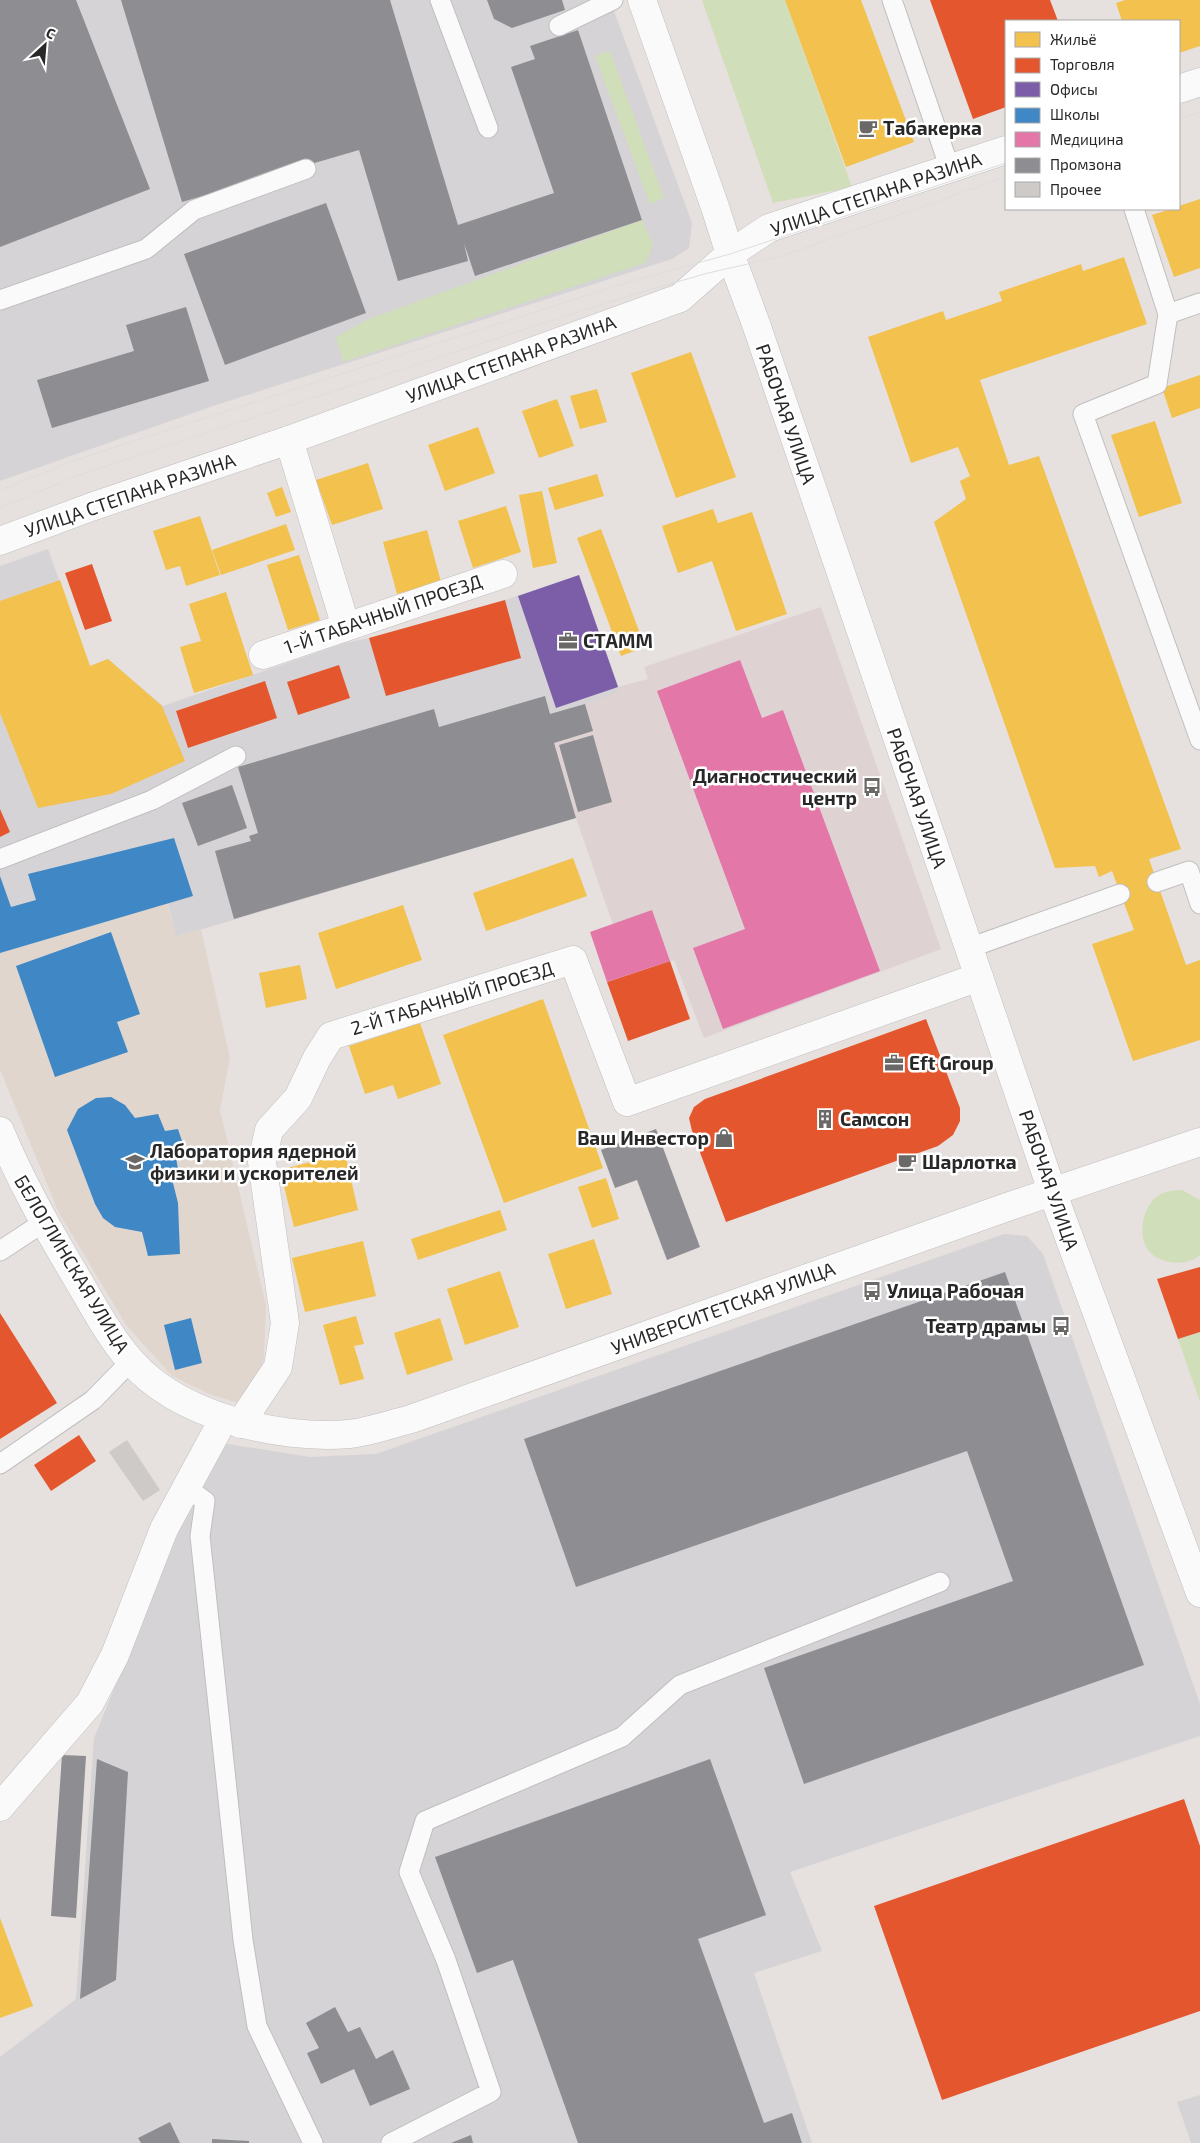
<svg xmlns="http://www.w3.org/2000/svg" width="1200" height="2143" viewBox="0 0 1200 2143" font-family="'Exo 2',sans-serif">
  <rect width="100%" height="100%" fill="#e6e1de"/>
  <path fill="#d5d3d5" d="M0,0H610L692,223L689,248L672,259L213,406L0,481Z
    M48,549L90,666L108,659L163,706L345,643L369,638L505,600L579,575L620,691L593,731L554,743L576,818L176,937L168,904L0,953V566Z
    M1004,1234L1027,1236L1043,1254L1200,1704V1736L790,1872L822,1951L754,1973L812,2143H0V2057L76,1999L94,1738L198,1484L222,1443L310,1457L376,1454Z
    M1200,2095V2143H1191L1177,2102Z"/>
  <path fill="#e0d6cd" d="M167,903L176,936L201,929L230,1058L220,1110L266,1305L264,1360L241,1404L209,1394L172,1376L126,1325L59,1213L0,1070V953Z"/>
  <path fill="#dfd2d3" d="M821,607L941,949L704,1038L674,960L630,974L576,818L554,743L592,731L585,704L619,692L618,687L648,679L644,667Z"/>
  <path fill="#d0deba" d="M702,0H785L852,187L773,203Z
    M610,51L664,198L650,204L595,56Z
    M642,220L653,245L645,263L343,362L336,337L369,319Z
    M1182,1190L1200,1200V1255C1187,1268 1155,1264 1146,1247C1138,1231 1143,1206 1159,1195C1166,1191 1174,1190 1182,1190Z
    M1200,1332V1402L1178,1339Z"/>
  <path fill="#f2c14e" d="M785,0H861L914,142L846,167Z
    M1125,0H1200V46L1179,53V21H1122L1116,3Z
    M1200,199V268L1174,277L1152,215L1171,209H1179V206Z
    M1124,257L1147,324L980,380L1009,465L1039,456L1181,849L1149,859L1186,965L1200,960V1040L1133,1061L1092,944L1134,930L1112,871L1099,877L1095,866L1055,868L934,522L966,499L960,481L970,476L958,447L911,463L868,337L943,311L946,320L1002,301L999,292L1081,264L1083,271Z
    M691,352L736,477L676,498L631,373Z
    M1200,375V408L1172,418L1162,388Z
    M597,389L607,422L580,429L570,396Z
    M557,399L574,446L539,458L522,411Z
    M1155,421L1182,503L1139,517L1111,435Z
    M478,427L495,473L445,491L428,445Z
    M368,463L383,509L332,525L316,480Z
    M597,474L604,496L555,510L548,488Z
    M282,487L291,512L276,517L267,493Z
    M542,491L557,563L533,568L519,495Z
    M506,506L521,552L473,568L458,521Z
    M713,509L718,523L752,512L787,614L736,631L712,561L678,573L662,526Z
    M200,516L220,575L186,586L180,566L166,570L153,531Z
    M286,524L295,550L221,575L212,550Z
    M601,529L645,647L621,656L577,538Z
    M427,530L441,582L397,594L383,542Z
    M299,555L320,620L288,630L267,565Z
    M60,580L90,666L108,659L162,706L185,761L111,794L38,808L0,713V601Z
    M226,592L253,675L194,693L180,647L201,641L189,604Z
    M573,858L587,896L486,931L473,893Z
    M403,905L422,960L336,989L318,933Z
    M300,965L307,999L266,1008L259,973Z
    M543,999L603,1168L504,1203L443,1035Z
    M420,1023L441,1084L398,1099L393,1085L365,1094L349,1046Z
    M345,1153L358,1210L294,1227L280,1170Z
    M606,1178L619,1219L592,1228L578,1187Z
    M500,1210L507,1230L418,1260L411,1239Z
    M594,1239L612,1294L566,1309L548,1254Z
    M363,1241L376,1296L305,1312L292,1258Z
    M500,1271L519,1327L465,1345L447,1289Z
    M356,1316L364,1344L354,1346L364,1379L340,1385L323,1325Z
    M440,1318L453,1360L407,1375L394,1333Z
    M0,1918L33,2006L0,2018Z"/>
  <path fill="#e4572e" d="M930,0H1050L1058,21H1006V107L973,119Z
    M92,564L112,621L85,630L65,573Z
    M505,600L521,658L386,696L369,638Z
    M339,665L350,698L298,715L287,682Z
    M265,681L277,718L188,748L176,711Z
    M0,809L10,832L0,837Z
    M670,961L690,1019L628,1041L607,982Z
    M926,1019L960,1108V1121L953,1135L938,1146L726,1222L692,1131L689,1118L694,1107L705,1099Z
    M1200,1267V1332L1178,1339L1157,1279Z
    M0,1313L57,1403L0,1439Z
    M79,1435L96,1461L51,1491L34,1465Z
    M1184,1799L1200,1846V2011L942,2100L874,1906Z"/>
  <path fill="#7b5ea7" d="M579,575L618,687L556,708L518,596Z"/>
  <path fill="#3f88c5" d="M174,838L193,896L0,953V876L11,907L36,900L28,874Z
    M111,932L140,1014L117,1022L128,1052L55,1077L16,966Z
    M111,1097L125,1105L135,1118L158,1114L165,1131L178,1129L185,1150L175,1153L179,1174L171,1175L178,1203L180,1254L148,1256L142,1232L115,1227L103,1218L95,1204L67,1130L78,1109L96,1098Z
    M191,1318L202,1363L175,1370L164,1325Z"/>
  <path fill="#e377a8" d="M740,660L762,718L783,710L880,971L723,1029L693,948L745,929L657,691Z
    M652,910L670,961L607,982L590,932Z"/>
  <path fill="#8d8d92" d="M0,0H76L150,189L0,247Z
    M121,0H390L458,225L554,193L511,67L535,59L530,46L578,30L642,220L475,276L464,243L468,261L398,281L359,150L182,202Z
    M487,0H562L565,10L512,28L494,19Z
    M326,203L366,313L225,365L184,254Z
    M186,307L209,381L52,428L37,380L134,351L126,325Z
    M545,696L550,714L585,704L593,731L554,743L576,818L234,919L215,851L251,841L249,836L258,833L238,767L434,709L439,727Z
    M593,735L612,802L578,812L559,745Z
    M232,785L247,828L198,846L182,803Z
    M656,1129L700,1247L667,1260L637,1180L615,1188L601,1150Z
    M1005,1272L1144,1665L804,1784L764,1668L1013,1581L967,1451L576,1587L524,1439Z
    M62,1755L86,1756L76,1918L51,1916Z
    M97,1759L128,1772L116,1980L80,1999Z
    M710,1759L766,1915L698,1939L764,2123L792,2113L802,2143H578L513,1960L477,1973L435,1857Z
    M335,2007L348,2032L360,2027L376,2059L393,2050L410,2089L370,2106L354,2069L321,2084L307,2053L319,2048L306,2023Z
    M170,2122L180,2143H141L138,2138Z
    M471,2135L473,2143H451Z
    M212,2139L249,2141V2143H212Z"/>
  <path fill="#cdcac8" d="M127,1440L160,1490L143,1501L109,1452Z"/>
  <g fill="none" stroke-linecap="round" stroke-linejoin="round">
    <g stroke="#c0bfbf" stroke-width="21">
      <path id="service" d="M440,0L488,128
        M892,0L950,169
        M559,26L613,0
        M1134,209L1168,314L1200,303
        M0,300L146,249L194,210L306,169
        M1168,314L1157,384L1083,414L1200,740
        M0,859L152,800L236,756
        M1157,882L1189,871L1200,904
        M969,948L1120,894
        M0,1251L44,1222
        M0,1464L93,1400L131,1361
        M187,1488L205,1501L200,1536L243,1940L257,2026L313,2143
        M391,2143L491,2092L446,1960L409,1872L425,1821L622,1737L680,1685L940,1582"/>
    </g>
    <g stroke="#c0bfbf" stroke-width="29">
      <path id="minor" d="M289,440L346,627
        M263,655L503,574
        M240,1424L278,1367L285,1323L262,1162L269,1130L298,1098L317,1058L331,1036L573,960L627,1102L979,977
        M0,1807L90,1703L115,1655L164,1529L224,1418"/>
    </g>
    <g stroke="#c0bfbf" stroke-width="29">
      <path id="tertiary" d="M642,0L715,207L730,254"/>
    </g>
    <g stroke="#c0bfbf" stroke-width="29">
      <path id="secondary" d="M1179,89L1200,82
        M730,254L756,324L1052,1191L1200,1593
        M0,541L91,507L289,440L680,298L730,254L769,228L1006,150
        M0,1131C21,1182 47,1228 75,1275C92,1303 108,1335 130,1360C178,1416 278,1440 349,1434C369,1432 391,1424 411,1419L1010,1206L1200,1142"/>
    </g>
    <use href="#service" stroke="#fbfafa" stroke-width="19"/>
    <use href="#minor" stroke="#fbfafa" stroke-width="28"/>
    <use href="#tertiary" stroke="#fbfafa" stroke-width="28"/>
    <use href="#secondary" stroke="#fbfafa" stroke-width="28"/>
    <path stroke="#ddd" stroke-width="1" d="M1179,105L1200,98
      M1179,119L1200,112
      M0,490L70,462L313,383L629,282L730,254L1006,163
      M0,508L74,477L319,396L628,296L708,273L779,257L1006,177"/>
  </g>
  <defs>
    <g id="cafe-bare" transform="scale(1.5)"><path d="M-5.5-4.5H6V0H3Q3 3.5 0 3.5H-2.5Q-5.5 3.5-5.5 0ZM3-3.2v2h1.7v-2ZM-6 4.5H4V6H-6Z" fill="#6a6968" stroke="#fff" stroke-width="2.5" paint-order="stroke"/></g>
    <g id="office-bare" transform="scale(1.5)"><path d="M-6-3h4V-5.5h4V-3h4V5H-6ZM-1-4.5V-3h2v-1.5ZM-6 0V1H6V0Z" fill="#6a6968" stroke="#fff" stroke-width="2.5" paint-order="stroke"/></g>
    <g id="bus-bare" transform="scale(1.5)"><path d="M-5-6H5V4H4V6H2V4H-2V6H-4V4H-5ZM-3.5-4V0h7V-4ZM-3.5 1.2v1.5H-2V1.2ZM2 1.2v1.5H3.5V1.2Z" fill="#6a6968" stroke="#fff" stroke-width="2.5" paint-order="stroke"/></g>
    <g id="building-bare" transform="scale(1.5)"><path d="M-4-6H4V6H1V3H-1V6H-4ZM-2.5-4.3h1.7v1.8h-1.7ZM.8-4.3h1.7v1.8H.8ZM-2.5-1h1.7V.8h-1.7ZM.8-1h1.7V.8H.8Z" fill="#6a6968" stroke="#fff" stroke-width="2.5" paint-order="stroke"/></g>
    <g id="shop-bare" transform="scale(1.5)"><path d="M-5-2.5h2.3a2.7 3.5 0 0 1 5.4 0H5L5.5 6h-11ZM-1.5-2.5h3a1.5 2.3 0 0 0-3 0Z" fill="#6a6968" stroke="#fff" stroke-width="2.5" paint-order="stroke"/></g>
    <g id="university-bare" transform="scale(1.5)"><path d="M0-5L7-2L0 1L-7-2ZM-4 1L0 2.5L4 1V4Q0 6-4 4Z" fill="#6a6968" stroke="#fff" stroke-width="2.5" paint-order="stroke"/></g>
  </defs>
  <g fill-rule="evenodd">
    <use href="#cafe-bare" x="868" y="128"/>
    <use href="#office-bare" x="568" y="641"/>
    <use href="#bus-bare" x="872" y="787"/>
    <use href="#office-bare" x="894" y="1063"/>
    <use href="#building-bare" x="825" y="1119"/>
    <use href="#shop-bare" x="724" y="1138"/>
    <use href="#university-bare" x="135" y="1162"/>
    <use href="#cafe-bare" x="907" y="1162"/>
    <use href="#bus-bare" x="872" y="1291"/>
    <use href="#bus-bare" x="1061" y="1326"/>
  </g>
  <g text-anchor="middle" stroke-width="5" stroke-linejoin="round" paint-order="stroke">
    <g font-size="19" font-weight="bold" fill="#282828" stroke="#fff" text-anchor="start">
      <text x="883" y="135">Табакерка</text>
      <text x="583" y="648">СТАММ</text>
      <text x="857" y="783" text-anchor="end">Диагностический<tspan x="857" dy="22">центр</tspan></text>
      <text x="909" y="1070">Eft Group</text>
      <text x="840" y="1126">Самсон</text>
      <text x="709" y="1145" text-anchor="end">Ваш Инвестор</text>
      <text x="150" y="1158">Лаборатория ядерной<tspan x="150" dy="22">физики и ускорителей</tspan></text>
      <text x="922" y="1169">Шарлотка</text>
      <text x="887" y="1298">Улица Рабочая</text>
      <text x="1046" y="1333" text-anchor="end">Театр драмы</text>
    </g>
    <g font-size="19" fill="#282828" stroke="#fff">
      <text transform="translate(876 194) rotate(-19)" y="7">УЛИЦА СТЕПАНА РАЗИНА</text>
      <text transform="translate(511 359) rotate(-20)" y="7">УЛИЦА СТЕПАНА РАЗИНА</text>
      <text transform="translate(786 414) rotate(71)" y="7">РАБОЧАЯ УЛИЦА</text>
      <text transform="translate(130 495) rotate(-19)" y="7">УЛИЦА СТЕПАНА РАЗИНА</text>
      <text transform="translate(383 614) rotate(-19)" y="7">1-Й ТАБАЧНЫЙ ПРОЕЗД</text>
      <text transform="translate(917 798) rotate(71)" y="7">РАБОЧАЯ УЛИЦА</text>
      <text transform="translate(452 998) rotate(-17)" y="7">2-Й ТАБАЧНЫЙ ПРОЕЗД</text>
      <text transform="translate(1049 1180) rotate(71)" y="7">РАБОЧАЯ УЛИЦА</text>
      <text transform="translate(72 1264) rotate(59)" y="7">БЕЛОГЛИНСКАЯ УЛИЦА</text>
      <text transform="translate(723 1308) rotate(-20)" y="7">УНИВЕРСИТЕТСКАЯ УЛИЦА</text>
    </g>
  </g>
  <rect x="1005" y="20" width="175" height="190" fill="#ffffff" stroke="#a9a9a9"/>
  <rect x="1015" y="32" width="25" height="15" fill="#f2c14e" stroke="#a9a9a9"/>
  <text x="1050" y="45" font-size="15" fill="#282828">Жильё</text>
  <rect x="1015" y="58" width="25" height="15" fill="#e4572e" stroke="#a9a9a9"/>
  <text x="1050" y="70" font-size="15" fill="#282828">Торговля</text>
  <rect x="1015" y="82" width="25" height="15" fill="#7b5ea7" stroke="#a9a9a9"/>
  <text x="1050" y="95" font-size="15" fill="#282828">Офисы</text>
  <rect x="1015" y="108" width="25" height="15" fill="#3f88c5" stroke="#a9a9a9"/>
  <text x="1050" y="120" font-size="15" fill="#282828">Школы</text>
  <rect x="1015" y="132" width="25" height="15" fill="#e377a8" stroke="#a9a9a9"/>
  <text x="1050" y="145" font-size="15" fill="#282828">Медицина</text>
  <rect x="1015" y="158" width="25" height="15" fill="#8d8d92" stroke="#a9a9a9"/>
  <text x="1050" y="170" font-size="15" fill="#282828">Промзона</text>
  <rect x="1015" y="182" width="25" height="15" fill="#cdcac8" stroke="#a9a9a9"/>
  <text x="1050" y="195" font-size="15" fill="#282828">Прочее</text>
  <g transform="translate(45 45) rotate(26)" stroke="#ffffff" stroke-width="4" paint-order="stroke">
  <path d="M0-4L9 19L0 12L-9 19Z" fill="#282828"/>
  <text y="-8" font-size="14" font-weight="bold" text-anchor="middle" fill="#282828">С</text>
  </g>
</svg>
